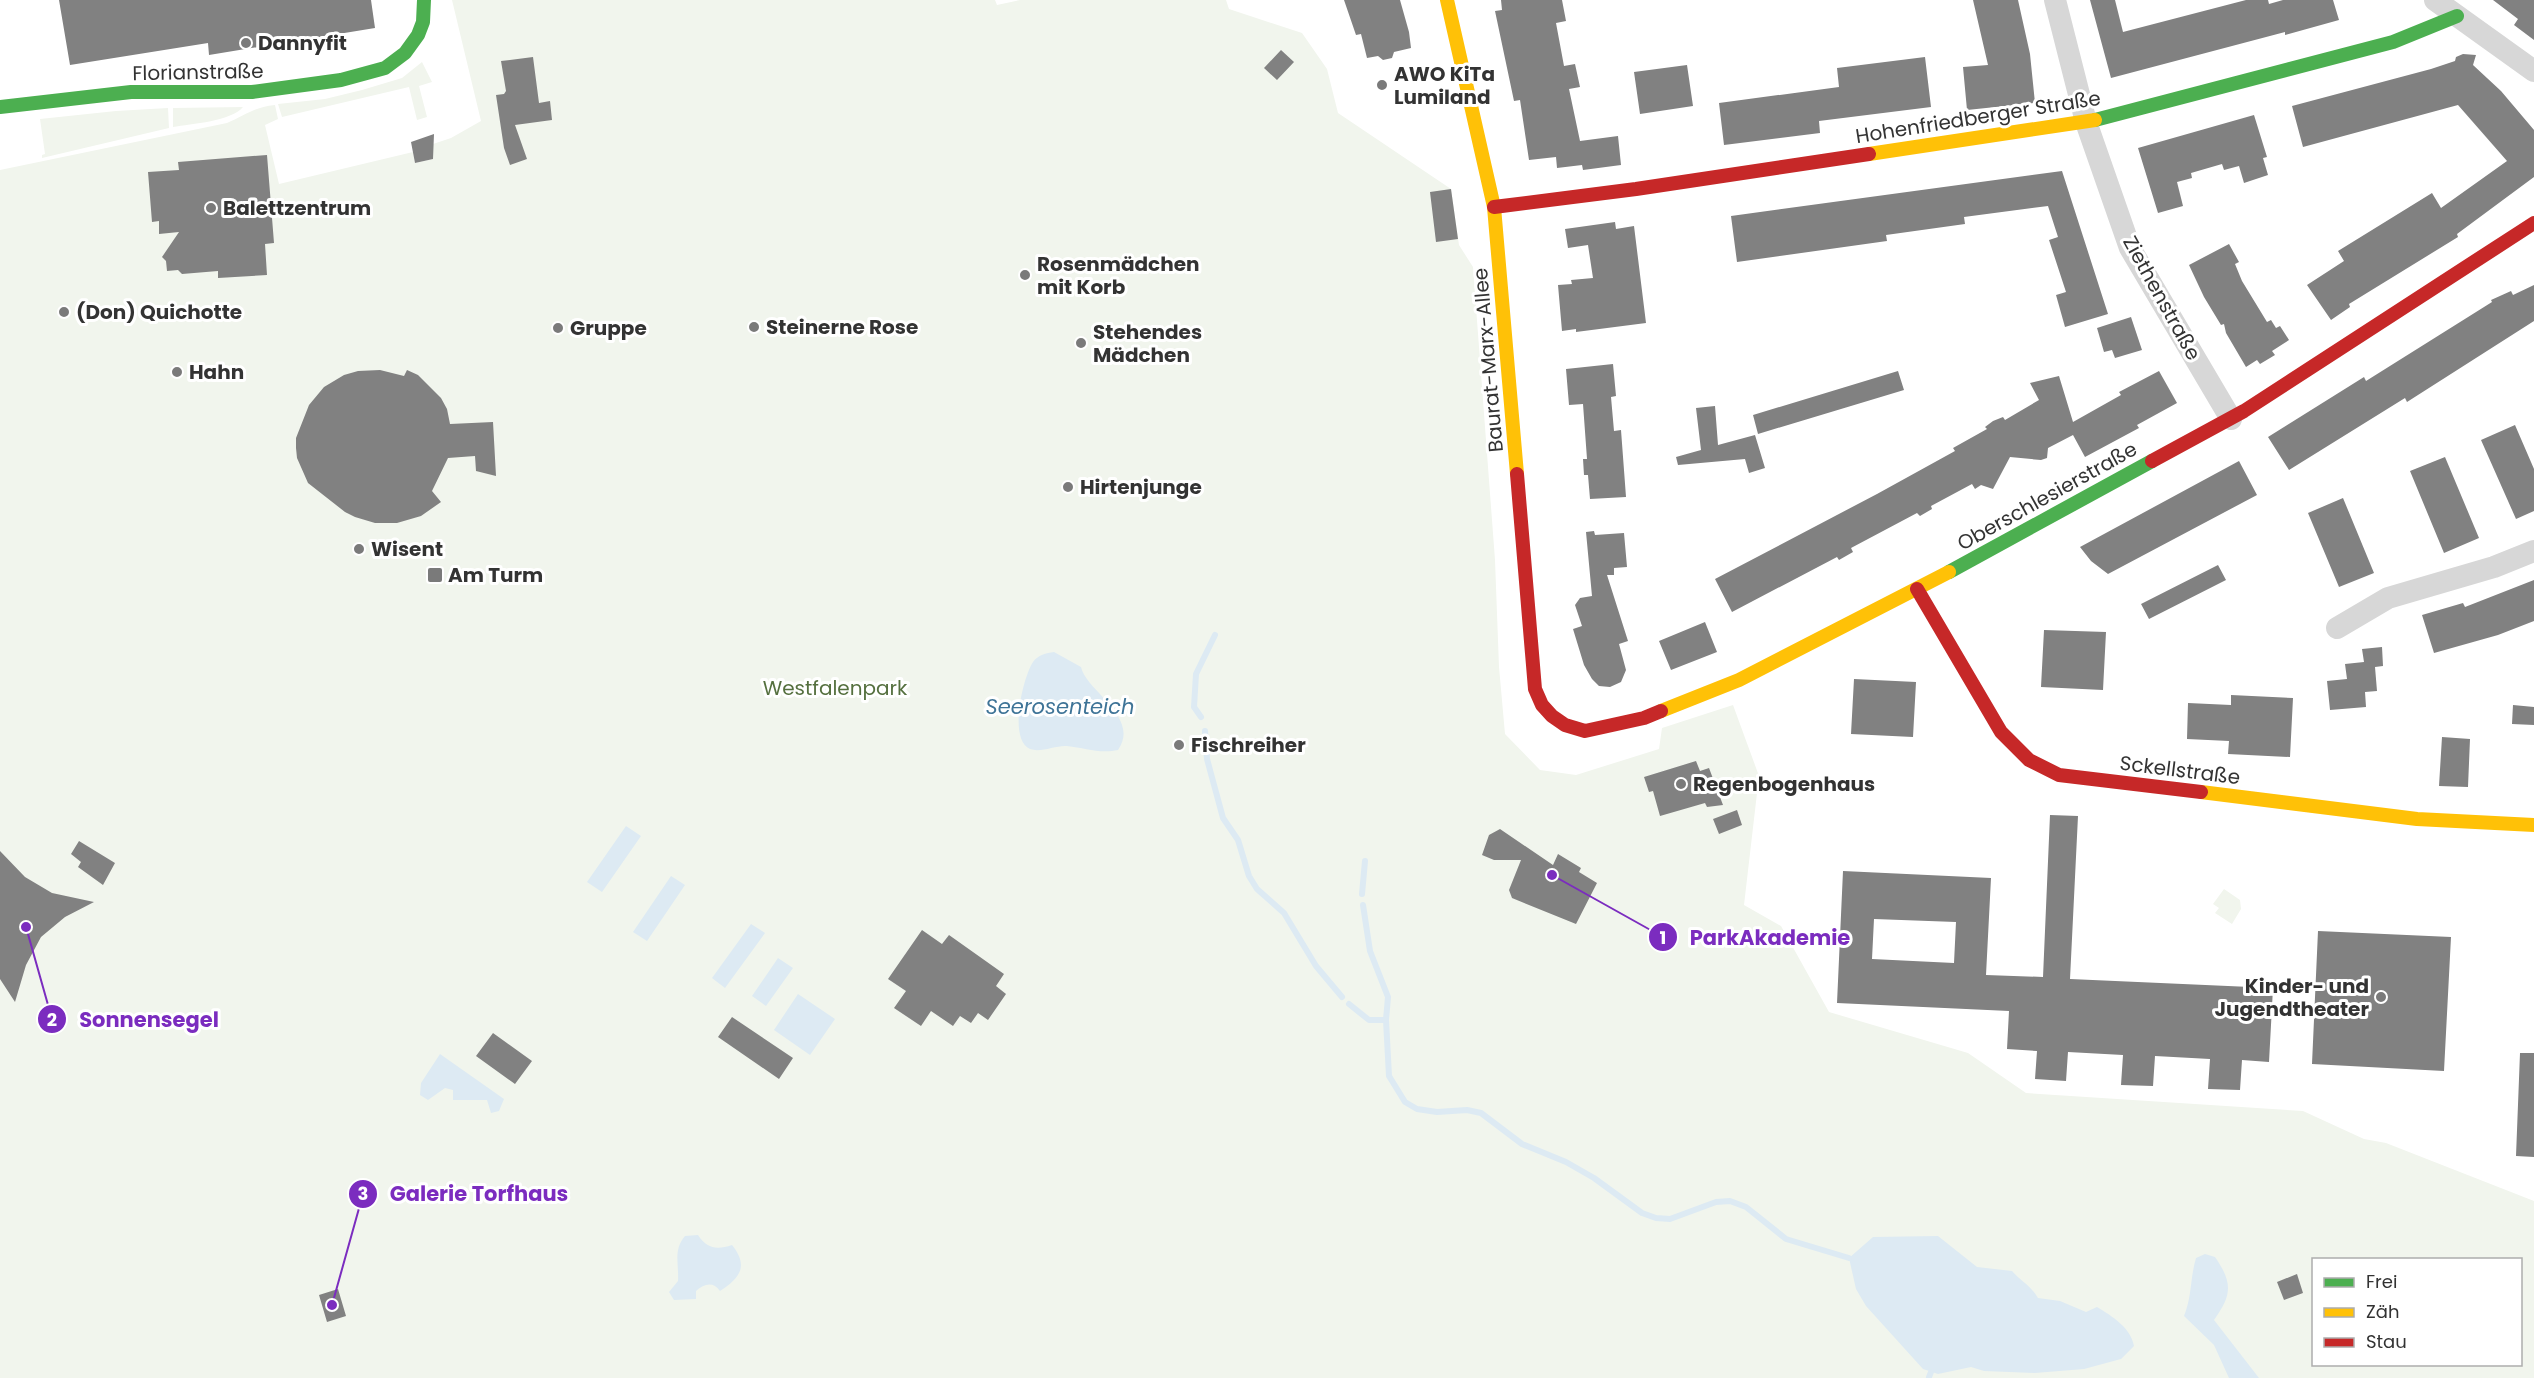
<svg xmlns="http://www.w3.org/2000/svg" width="2534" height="1378" viewBox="0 0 2534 1378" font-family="Poppins,sans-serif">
  <rect width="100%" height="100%" fill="#fff"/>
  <path fill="#f1f5ed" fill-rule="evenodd" d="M452,0H995L997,5L1020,0H1226L1229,9L1302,33L1327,69L1338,113L1451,189L1459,245L1473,267L1495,560L1499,667L1505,734L1540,770L1576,775L1659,749L1662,728L1733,705L1759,776L1744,905L1781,926L1829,1012L1968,1053L2026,1093L2303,1111L2364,1139L2386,1143L2534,1201V1378H0V170L227,123C246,115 254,107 275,105L278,119L265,125L279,184L413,152L415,163L433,159V144L451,138L481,121ZM2314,1260H2520V1364H2314Z
    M422,62L432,82L419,86L427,117L417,120L409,87L282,117L278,104L325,99L362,90L402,78Z
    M243,107C232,121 191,124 173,127V108Z
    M168,108L169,128L42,158V155L45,154L40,119L116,111Z
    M2224,889L2240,900L2241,909L2232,924L2215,913L2219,908L2213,904Z"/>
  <path fill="#ddeaf3" d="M1054,652L1081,667C1086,691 1141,717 1118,750C1100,754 1085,748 1067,746C1056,745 1041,753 1030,749C1008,740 1023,677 1033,662C1038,655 1046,653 1054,652Z
    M626,826L641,836L602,892L587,882Z
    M671,876L685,885L647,941L633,932Z
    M751,924L765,933L725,988L712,978Z
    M778,958L793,968L766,1006L752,996Z
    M798,994L835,1019L810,1055L774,1030Z
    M440,1054L504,1099L499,1111L491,1113L487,1100H453V1090L445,1088L428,1100L420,1095L421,1083Z
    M698,1235C707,1249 717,1250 732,1245C749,1266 740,1278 720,1291C713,1281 704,1284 696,1291V1299L674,1300L669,1292L678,1281C679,1263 673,1250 685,1236Z
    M1938,1236L1977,1267L2012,1271C2021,1281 2031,1286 2038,1298L2060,1301L2086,1312L2097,1307C2112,1316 2131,1328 2134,1346L2121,1359L2084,1369L2035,1373L1984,1371L1971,1367L1938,1374L1923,1369L1866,1306L1856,1289L1849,1258L1873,1237Z
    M2205,1254L2215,1257C2233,1283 2232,1295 2214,1320L2259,1378H2229L2214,1345L2184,1316C2192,1297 2190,1278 2196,1258Z"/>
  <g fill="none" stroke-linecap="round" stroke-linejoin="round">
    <path stroke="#ddeaf3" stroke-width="6" d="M1201,717L1194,707L1196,674L1215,635
      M1205,731L1207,759L1223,818L1238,840L1249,876L1257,889L1284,913L1316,966L1342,997
      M1362,894L1365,861
      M1363,905L1370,951L1388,997L1386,1020L1389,1076L1405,1102L1417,1109L1437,1112L1467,1110L1481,1113L1522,1144L1566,1162L1594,1178L1642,1213L1656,1218L1670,1219L1716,1202L1730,1201L1746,1207L1786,1239L1849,1258
      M1349,1004L1369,1020H1386
      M1929,1377L1931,1372"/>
  </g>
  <path fill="#818181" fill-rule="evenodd" d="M59,0H371L375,28L209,55L208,43L70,65Z
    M1344,0H1400L1409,32L1411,48L1394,52L1392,58L1383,60L1378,56L1367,58L1361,34L1356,35Z
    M1501,0H1562L1566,21L1556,23L1564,66L1575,64L1580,87L1569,89L1580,141L1618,136L1621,165L1583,170L1582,165L1557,168L1556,157L1529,160L1520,100L1514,101L1495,11L1502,10Z
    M1973,0H2018L2030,54L2035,103L1967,110L1963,67L1988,65Z
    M2090,0H2115L2123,32L2246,0H2268L2269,4L2283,0H2333L2339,20L2285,35V32L2111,78Z
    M2493,0H2534V40L2514,25L2518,19Z
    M1281,50L1294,62L1277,80L1264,68Z
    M2463,54L2476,55L2473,65L2501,91L2534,130V177L2457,234L2458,237L2349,304L2350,307L2331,320L2307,285L2344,261L2338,251L2432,193L2441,208L2507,161L2458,105L2303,147L2292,106L2431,69L2455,61L2456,57Z
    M533,57L539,103L550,101L552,120L515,125L527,159L510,165L504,148L496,95L504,94L506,91L501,61Z
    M1925,57L1931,107L1819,121L1820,133L1724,145L1719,103L1839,87L1837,68Z
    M1687,65L1693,106L1640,114L1634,72Z
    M2254,115L2267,157L2263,158L2268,175L2244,183L2239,166L2224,170L2222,164L2191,173L2192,178L2177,182L2183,206L2158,213L2138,148Z
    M434,134L433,159L415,163L411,142Z
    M267,155L274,243L265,244L267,275L218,278V271L182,274L178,270L167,271L166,261L162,257L179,232L159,234V221L152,222L148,172L179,170L178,162Z
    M2062,171L2108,314L2065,327L2056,295L2066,292L2049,240L2058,237L2048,206L1964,217L1965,224L1886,235L1887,241L1737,262L1731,216Z
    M1451,189L1458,239L1436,242L1430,192Z
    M1615,222L1616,229L1634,226L1646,323L1576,332V329L1562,331L1558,285L1572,284L1571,280L1593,278L1588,245L1568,248L1565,229Z
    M2229,244L2239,262L2235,264L2242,281L2267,322L2271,320L2276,328L2280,326L2289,340L2272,351L2275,355L2260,364L2257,360L2246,367L2226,333L2224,324L2221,325L2204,297L2189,265Z
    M2534,285V321L2407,402L2405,398L2289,470L2268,437L2364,377L2366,381L2492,302L2491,300L2511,291L2513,295Z
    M2131,317L2142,350L2115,358L2112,350L2104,352L2097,328Z
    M1613,364L1616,396L1611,397L1614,431L1621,430L1626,497L1590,499L1588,475H1584L1583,459H1587L1583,404L1569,405L1566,369Z
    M380,370L404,376L407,370L418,375L441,398L447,409L450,424L493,422L496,476L476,471L475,456L448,458L432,491L441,502L421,516L397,523H375L355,517L345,512L308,483L297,458L296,448V438L309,405L324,387L344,375L358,371Z
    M1898,371L1904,390L1758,434L1753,415Z
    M2159,371L2177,403L2137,425L2139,428L2085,457L2073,435L2048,448L2047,458L2041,460L2010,457L1993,489L1981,485L1975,489L1972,484L1931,506L1932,509L1920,516L1917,513L1851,548L1853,552L1839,560L1837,557L1732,612L1715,579L1877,494L1955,451L1953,448L1987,429L1985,427L1993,421L2003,417L2005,420L2039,400L2030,383L2059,376L2073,422L2121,395L2119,392Z
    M1715,406L1718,445L1755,435L1765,468L1749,473L1745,459L1678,465L1676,457L1701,450L1696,408Z
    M2515,425L2534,469V511L2516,519L2481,440Z
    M2445,457L2479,538L2444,553L2410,471Z
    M2239,461L2257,495L2108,574L2091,561L2080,547Z
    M2343,498L2374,573L2339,587L2308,513Z
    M1594,531L1595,535L1624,533L1627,567L1614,568V575H1607L1628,641L1619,644L1626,670L1621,682L1610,687L1599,686L1592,679L1584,665L1573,629L1582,626L1575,605L1580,598L1592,596L1586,532Z
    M2218,565L2226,580L2149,619L2141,604Z
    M2534,580V621L2498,635L2434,653L2422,615L2463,603L2465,607Z
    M1705,622L1717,652L1671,670L1659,641Z
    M2044,630L2106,632L2103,690L2041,687Z
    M2382,647L2383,666L2375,667L2377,691L2365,692L2366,707L2330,710L2327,681L2347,679L2345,664L2364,662L2362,649Z
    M1854,679L1916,682L1913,737L1851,734Z
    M2231,695L2293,698L2290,757L2228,754L2229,741L2187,739L2188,703L2231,705Z
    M2513,705L2534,707V725L2512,724Z
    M2442,737L2470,739L2468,787L2439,786Z
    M1696,761L1700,771L1709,768L1723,805L1707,807L1705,803L1660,816L1653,791L1649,792L1644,777Z
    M1737,810L1742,825L1719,834L1713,819Z
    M2050,815L2078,816L2070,979L2273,988L2269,1062L2242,1060L2240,1090L2208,1089L2210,1059L2155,1056L2153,1086L2121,1085L2123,1055L2068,1052L2066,1081L2035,1079L2037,1051L2007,1049L2009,1011L1837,1003L1843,871L1991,878L1986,975L2043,977ZM1874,919L1956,922L1954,963L1872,959Z
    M1500,829L1553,865L1558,854L1581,868L1579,872L1597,883L1576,924L1512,898L1509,890L1521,860H1494L1482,855L1489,835Z
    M79,841L115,863L103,885L78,867L81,862L71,854Z
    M0,851L25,877L52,893L94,902L65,917L41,937L26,965L15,1002L0,979Z
    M922,930L942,944L949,935L1004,974L996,986L1006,994L988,1020L978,1013L971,1023L960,1016L953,1026L931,1011L921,1026L894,1008L906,991L888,979Z
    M2318,931L2451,937L2444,1071L2312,1064Z
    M732,1017L793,1058L779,1079L718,1037Z
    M493,1033L532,1061L515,1084L476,1056Z
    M2520,1053H2534V1157L2516,1156Z
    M2297,1274L2303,1293L2284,1300L2277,1282Z
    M338,1289L346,1316L327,1322L319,1295Z"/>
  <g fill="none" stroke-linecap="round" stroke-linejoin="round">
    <path stroke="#d7d7d7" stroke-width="22" d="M2055,0L2086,122L2130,248L2231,419
      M2435,0L2534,71
      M2337,628L2388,598L2494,567L2534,551"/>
    <path stroke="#4caf50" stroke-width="14" d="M0,107L131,92H252L341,80L385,68L405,53L418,35L423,22L424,0
      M2095,120L2393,42L2457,16
      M1949,572L2152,461"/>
    <path stroke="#ffc107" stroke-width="14" d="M1447,0L1494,207L1517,474
      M1869,154L2095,120
      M1661,711L1739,680L1949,572
      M2201,792L2417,819L2534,825"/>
    <path stroke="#c62828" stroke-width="14" d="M1494,207L1636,189L1869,154
      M2152,461L2244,411L2534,223
      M1517,474L1535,689L1542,705L1552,716L1565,725L1585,731L1644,718L1661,711
      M1917,589L2001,732L2029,760L2059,775L2201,792"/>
  </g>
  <g fill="#7a7a7a" stroke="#fff" stroke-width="2">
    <circle cx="246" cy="43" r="6"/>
    <circle cx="1382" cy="85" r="6"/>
    <circle cx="211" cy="208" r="6"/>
    <circle cx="1025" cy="275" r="6"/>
    <circle cx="64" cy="312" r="6"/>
    <circle cx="754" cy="327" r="6"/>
    <circle cx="558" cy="328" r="6"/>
    <circle cx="1081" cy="343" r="6"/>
    <circle cx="177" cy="372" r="6"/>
    <circle cx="1068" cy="487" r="6"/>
    <circle cx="359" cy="549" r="6"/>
    <rect x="427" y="567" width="16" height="16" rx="3"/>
    <circle cx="1179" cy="745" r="6"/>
    <circle cx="1681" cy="784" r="6"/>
    <circle cx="2381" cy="997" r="6"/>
  </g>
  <g text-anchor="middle" stroke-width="6" stroke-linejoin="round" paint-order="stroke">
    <g font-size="20" font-weight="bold" fill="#333" stroke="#fff" text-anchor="start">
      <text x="258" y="50">Dannyfit</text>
      <text x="1394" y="81">AWO KiTa<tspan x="1394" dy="23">Lumiland</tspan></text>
      <text x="223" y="215">Balettzentrum</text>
      <text x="1037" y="271">Rosenmädchen<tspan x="1037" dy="23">mit Korb</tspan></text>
      <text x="76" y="319">(Don) Quichotte</text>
      <text x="766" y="334">Steinerne Rose</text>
      <text x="570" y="335">Gruppe</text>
      <text x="1093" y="339">Stehendes<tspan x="1093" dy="23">Mädchen</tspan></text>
      <text x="189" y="379">Hahn</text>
      <text x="1080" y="494">Hirtenjunge</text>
      <text x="371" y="556">Wisent</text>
      <text x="448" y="582">Am Turm</text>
      <text x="1191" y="752">Fischreiher</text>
      <text x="1693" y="791">Regenbogenhaus</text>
      <text x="2369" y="993" text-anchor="end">Kinder- und<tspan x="2369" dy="23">Jugendtheater</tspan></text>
    </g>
    <g font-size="20" fill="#333" stroke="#fff">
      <text transform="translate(198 72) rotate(-1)" y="7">Florianstraße</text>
      <text transform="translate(1978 117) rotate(-9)" y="7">Hohenfriedberger Straße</text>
      <text transform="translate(2162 298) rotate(61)" y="7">Ziethenstraße</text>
      <text transform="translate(1488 360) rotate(-95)" y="7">Baurat-Marx-Allee</text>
      <text transform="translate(2047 496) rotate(-29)" y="7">Oberschlesierstraße</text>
      <text transform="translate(2180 770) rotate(7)" y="7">Sckellstraße</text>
    </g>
    <g font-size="20" fill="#55703f" stroke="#fff">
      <text x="835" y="695">Westfalenpark</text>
    </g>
    <g font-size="21" font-style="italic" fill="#3f7497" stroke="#fff">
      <text x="1060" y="714">Seerosenteich</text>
    </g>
  </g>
  <path fill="none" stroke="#7b2cbf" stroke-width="2" d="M1552 875L1663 937M26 927L52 1019M332 1305L363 1194"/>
  <g fill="#7b2cbf" stroke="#fff" stroke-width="2">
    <circle cx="1552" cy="875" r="6"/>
    <circle cx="26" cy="927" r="6"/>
    <circle cx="332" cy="1305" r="6"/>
    <circle cx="1663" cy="937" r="15"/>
    <circle cx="52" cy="1019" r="15"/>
    <circle cx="363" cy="1194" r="15"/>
  </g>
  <g font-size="18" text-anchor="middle" font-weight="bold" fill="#fff">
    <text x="1663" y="944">1</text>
    <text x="52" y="1026">2</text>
    <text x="363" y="1200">3</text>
  </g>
  <g font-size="21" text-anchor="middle" font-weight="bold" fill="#7b2cbf" stroke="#fff" stroke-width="6" stroke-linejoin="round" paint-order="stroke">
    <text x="1770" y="945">ParkAkademie</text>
    <text x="149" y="1027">Sonnensegel</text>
    <text x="479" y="1201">Galerie Torfhaus</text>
  </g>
  <rect x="2312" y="1258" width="210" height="108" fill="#ffffff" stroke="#adadad" stroke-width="1.5"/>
  <rect x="2324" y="1278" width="30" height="9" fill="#4caf50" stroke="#adadad" stroke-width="1.5"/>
  <text x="2366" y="1288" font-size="18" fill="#333333">Frei</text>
  <rect x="2324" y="1308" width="30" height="9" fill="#ffc107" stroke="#adadad" stroke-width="1.5"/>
  <text x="2366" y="1318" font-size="18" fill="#333333">Zäh</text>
  <rect x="2324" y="1338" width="30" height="9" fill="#c62828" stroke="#adadad" stroke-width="1.5"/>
  <text x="2366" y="1348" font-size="18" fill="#333333">Stau</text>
</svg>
